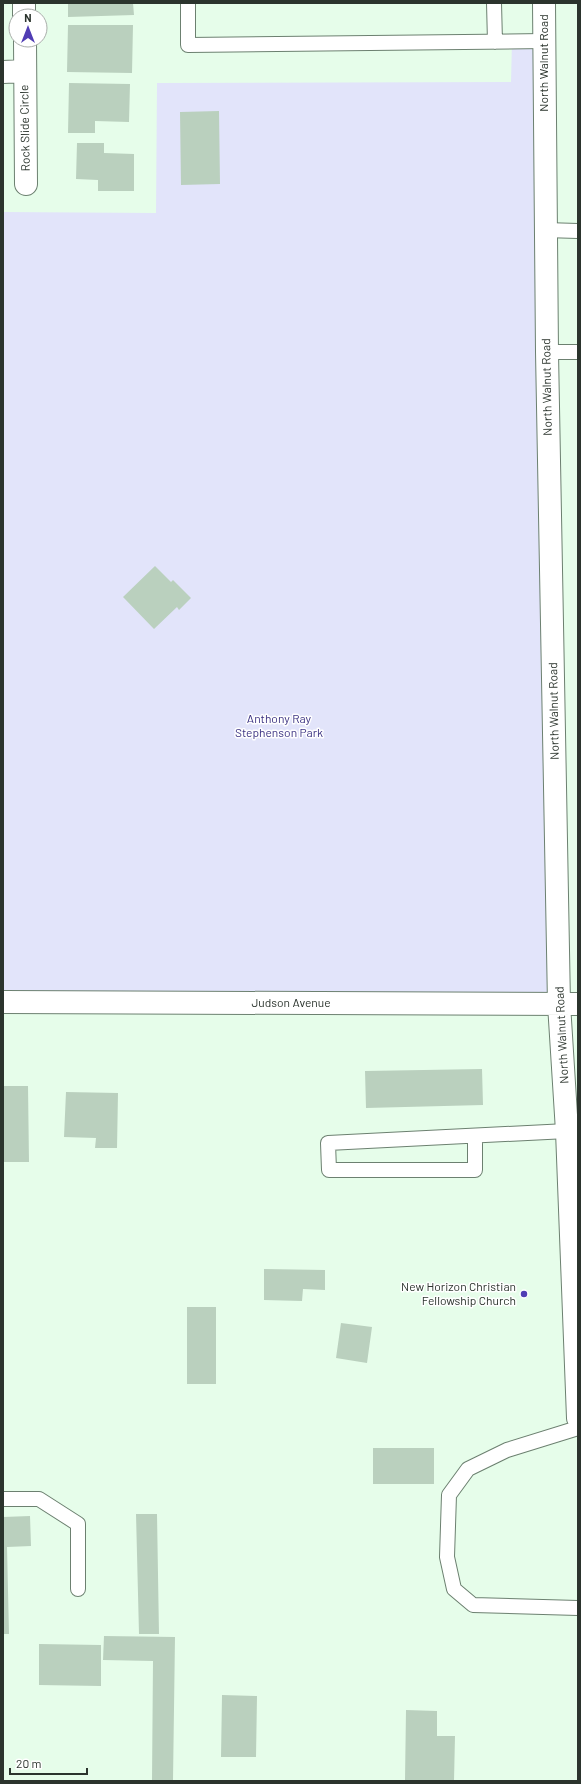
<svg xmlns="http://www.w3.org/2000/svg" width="581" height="1784" viewBox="0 0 581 1784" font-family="Barlow,sans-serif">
  <rect width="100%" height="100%" fill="#e6fdea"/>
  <path fill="#e2e4fa" d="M512,41H544L559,1004L3,1003V212L156,213L157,83L511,82Z"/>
  <path fill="#bad0be" d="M68,3H133L134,15L68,17Z
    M68,25H133L132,73L67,72Z
    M69,83L130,84L129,122L95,121V133H68Z
    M219,111L220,184L181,185L180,112Z
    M77,143H104V153L134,154V191H98V180L76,179Z
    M155,566L171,582L173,580L191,598L179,610L177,607L154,629L123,597Z
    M482,1069L483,1105L366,1108L365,1071Z
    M3,1086H28L29,1162H3Z
    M66,1092L118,1093L117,1148H95L96,1138L64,1137Z
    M264,1269L325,1270V1290L303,1289L302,1301L264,1300Z
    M187,1307H216V1384H187Z
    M341,1323L372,1327L367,1363L336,1358Z
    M373,1448H434V1484H373Z
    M136,1514H157L159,1634H139Z
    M30,1516L31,1546L7,1547L9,1634H3V1517Z
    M104,1636L175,1637L173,1781H152L153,1661L103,1660Z
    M39,1644L101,1645V1686L39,1685Z
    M222,1695L257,1696L256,1757H221Z
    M406,1710L437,1711V1736H455L454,1781L405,1780Z"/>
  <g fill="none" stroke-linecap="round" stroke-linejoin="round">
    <g stroke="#6c8070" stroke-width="16">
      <path id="service" d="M188,3V45L544,41
        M494,3L495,42
        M545,230L578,231
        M547,352H578
        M475,1137V1170H329L328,1143L567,1131L574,1133
        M578,1428L507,1450L468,1469L449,1495L447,1557L454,1589L473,1605L578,1608
        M3,1499H39L78,1524V1589"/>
    </g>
    <g stroke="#6c8070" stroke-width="24">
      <path id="minor" d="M24,3V16
        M25,40L26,184
        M3,72L25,71"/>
    </g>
    <g stroke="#6c8070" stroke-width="24">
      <path id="tertiary" d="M544,3L547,352L559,1004L567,1131L578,1418
        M3,1002L578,1004"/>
    </g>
    <use href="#service" stroke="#fff" stroke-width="14"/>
    <use href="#minor" stroke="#fff" stroke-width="22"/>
    <use href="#tertiary" stroke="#fff" stroke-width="22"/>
  </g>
  <circle fill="#503db4" stroke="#fff" stroke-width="1.5" cx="524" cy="1294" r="4"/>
  <g text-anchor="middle" stroke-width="3" stroke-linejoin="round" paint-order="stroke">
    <g font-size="12" fill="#2b342d" stroke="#fff">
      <text transform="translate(544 63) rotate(-90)" y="4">North Walnut Road</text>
      <text transform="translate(25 128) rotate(-91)" y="4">Rock Slide Circle</text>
      <text transform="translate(547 387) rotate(-91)" y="4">North Walnut Road</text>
      <text transform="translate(554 711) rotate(-91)" y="4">North Walnut Road</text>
      <text x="291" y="1007">Judson Avenue</text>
      <text transform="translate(562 1035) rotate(-93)" y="4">North Walnut Road</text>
    </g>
    <g font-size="12" fill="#3c3382" stroke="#fff">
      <text x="279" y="723">Anthony Ray<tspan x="279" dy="14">Stephenson Park</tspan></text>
    </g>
    <g font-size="12" fill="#2b342d" stroke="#fff" text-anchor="end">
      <text x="516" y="1291">New Horizon Christian<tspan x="516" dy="14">Fellowship Church</tspan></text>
    </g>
  </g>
  <rect width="581" height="1784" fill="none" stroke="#2b342d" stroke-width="8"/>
  <g transform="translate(28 28)"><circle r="19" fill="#ffffff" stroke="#aaaeab"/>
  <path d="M0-3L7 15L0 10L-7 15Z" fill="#503db4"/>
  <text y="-6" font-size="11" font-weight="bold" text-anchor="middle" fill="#2b342d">N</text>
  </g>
  <path d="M10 1768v6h77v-6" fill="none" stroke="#2b342d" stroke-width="2"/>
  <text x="16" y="1768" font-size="12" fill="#2b342d" stroke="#ffffff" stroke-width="3" paint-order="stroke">20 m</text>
</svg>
